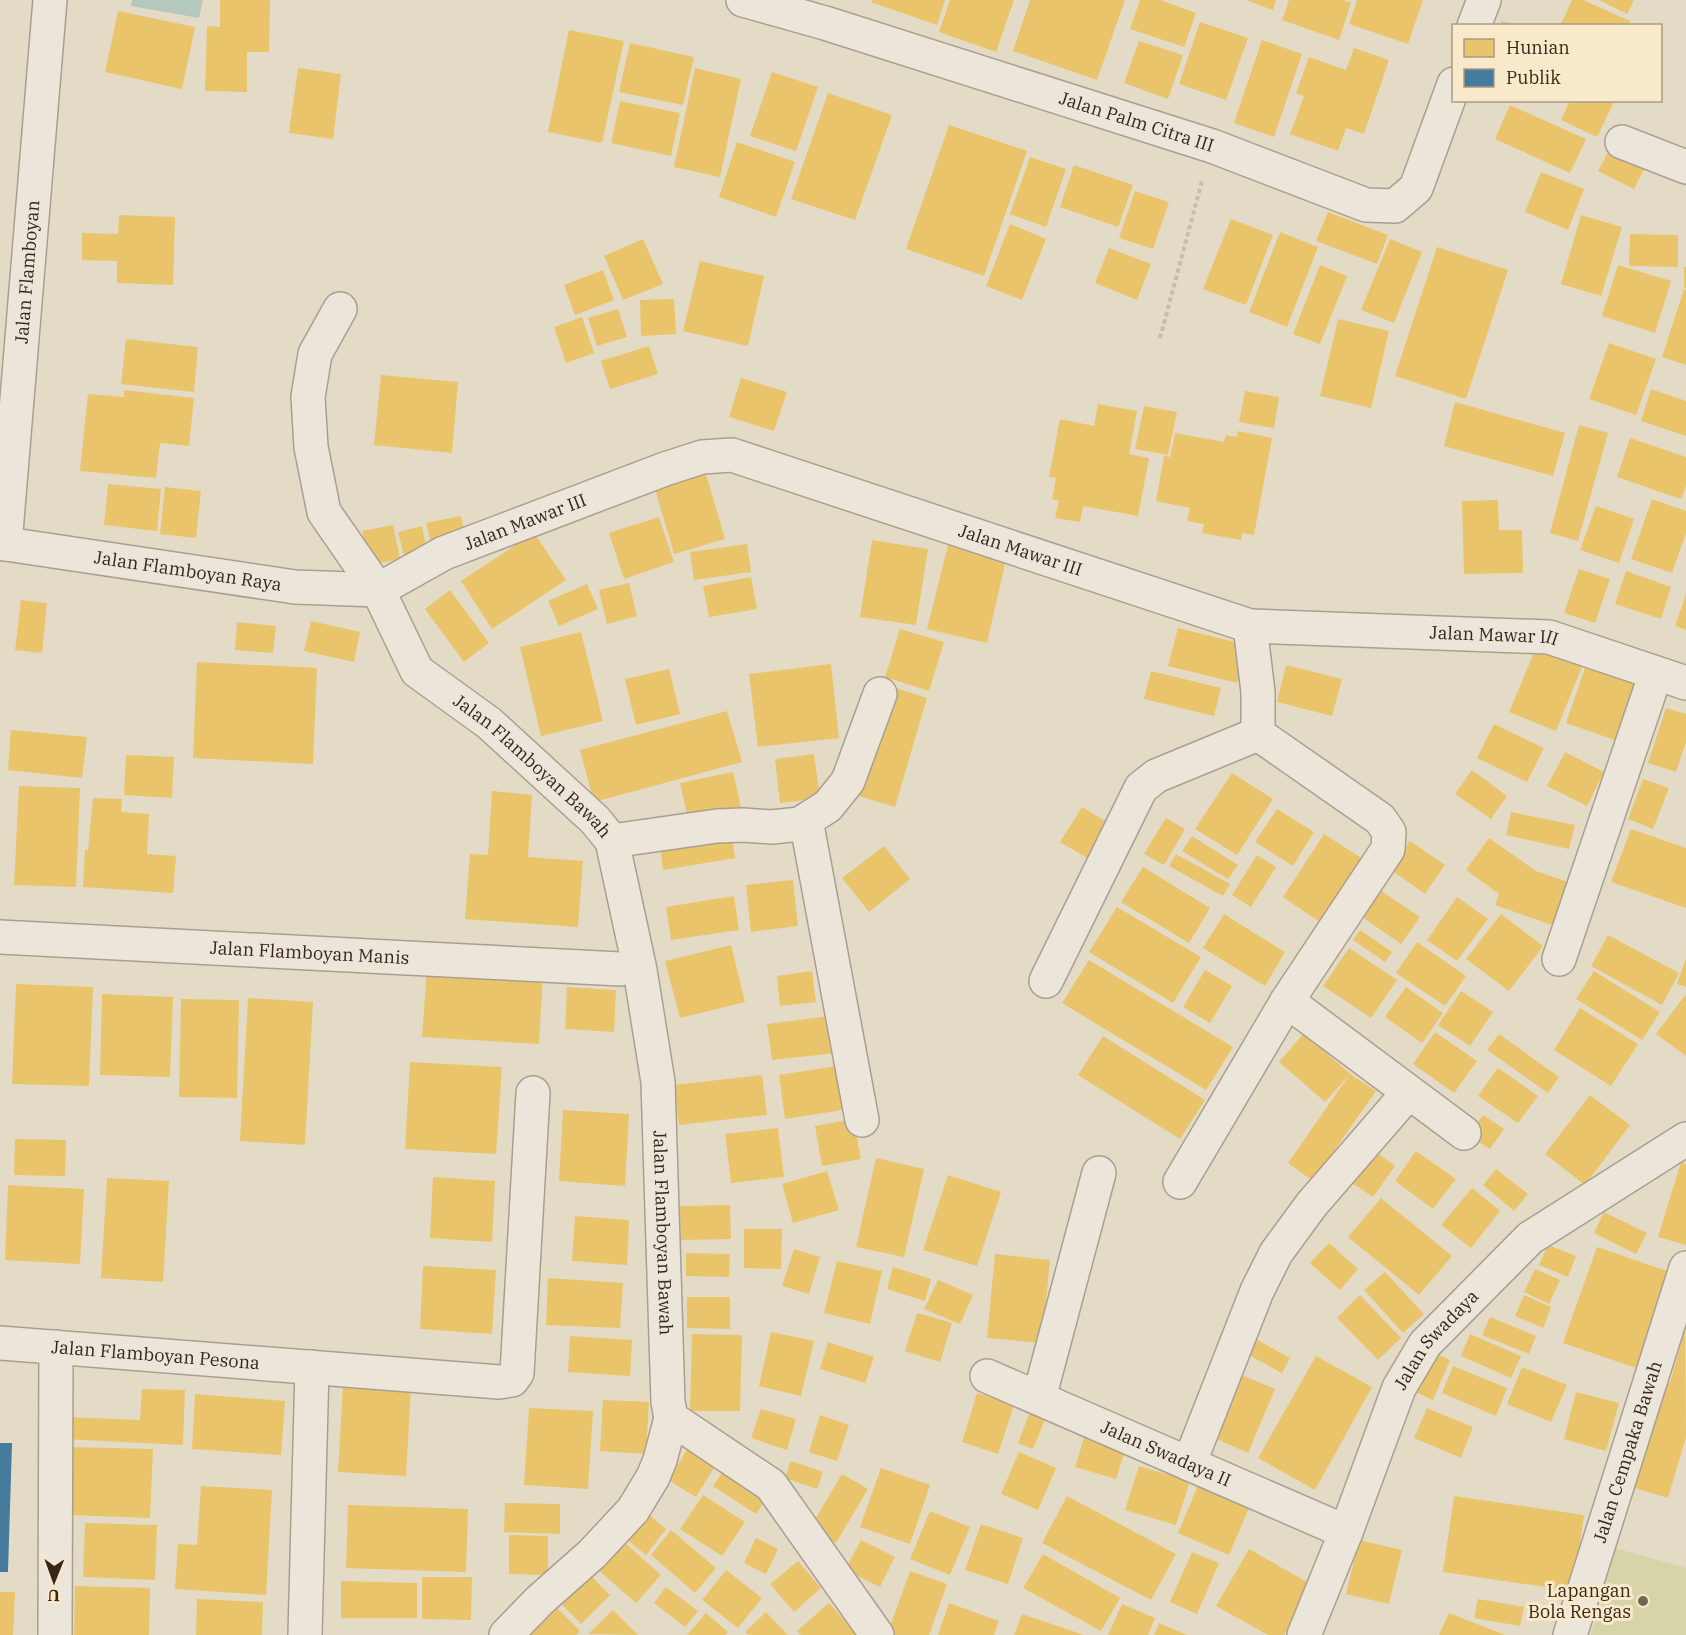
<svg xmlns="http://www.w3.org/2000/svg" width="1686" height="1635" viewBox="0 0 1686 1635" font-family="'IBM Plex Serif',serif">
  <rect width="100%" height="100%" fill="#e4dbc7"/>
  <path fill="#d6d4a8" d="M1615,1548L1686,1568V1635H1591Z"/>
  <path fill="#b4c9bb" d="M132,0H203L199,18L131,6Z"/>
  <path fill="#e9c46a" d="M220,0H270L269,52H247V92L205,91L207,26L220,27Z
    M872,0H945L937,25L871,2Z
    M950,0H1014L996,52L939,32Z
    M1030,0H1125L1097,80L1013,51Z
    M1140,0H1160L1196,13L1184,47L1130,29Z
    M1246,0H1276L1273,10Z
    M1289,0H1343L1351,3L1339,40L1282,20Z
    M1357,0H1423L1408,44L1349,24Z
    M1572,0H1583L1630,21L1628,26H1560Z
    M1599,0H1634L1627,14Z
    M118,11L195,27L182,89L105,72Z
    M1502,21L1515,25V26H1500Z
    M1200,22L1248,38L1226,100L1179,84Z
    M569,30L624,41L602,143L548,132Z
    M1262,40L1302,54L1274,137L1234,123Z
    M1139,41L1183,55L1168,99L1124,83Z
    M630,43L694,57L683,105L619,92Z
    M1354,48L1389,60L1364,134L1346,128L1338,151L1290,134L1304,96L1296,93L1309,57L1346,70Z
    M298,68L341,74L333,139L289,133Z
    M695,68L741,79L720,177L674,167Z
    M772,72L818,87L796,151L750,136Z
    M828,93L892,115L855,220L791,199Z
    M1570,100H1615L1597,137L1561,120Z
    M620,101L680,113L671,156L611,143Z
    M1510,105L1586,139L1570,173L1495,139Z
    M949,125L1027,151L984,276L906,249Z
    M1615,139L1650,157L1634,189L1598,171Z
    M737,142L795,162L776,217L719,197Z
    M1030,157L1066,169L1046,227L1010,214Z
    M1074,165L1133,185L1118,227L1060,207Z
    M1541,172L1584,189L1568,230L1525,212Z
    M1135,191L1169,202L1153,249L1119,238Z
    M1328,212L1388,235L1377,264L1316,241Z
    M119,215L175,217L173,285L117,283V261L82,260V233L118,234Z
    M1581,215L1622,227L1601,296L1561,284Z
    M1231,219L1273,235L1246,305L1203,289Z
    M1010,224L1046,239L1022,300L986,286Z
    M1280,232L1318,247L1287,327L1249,312Z
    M1630,234L1678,235V267L1629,266Z
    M643,239L663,284L623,300L604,256Z
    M1390,239L1422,252L1394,323L1361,310Z
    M1437,247L1508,270L1466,399L1395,376Z
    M1109,248L1151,264L1137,300L1095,283Z
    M700,261L764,276L748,346L683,331Z
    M1320,265L1347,276L1320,344L1293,334Z
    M1618,265L1671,281L1655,333L1602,316Z
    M1684,267H1686V288H1684Z
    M603,270L614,300L575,315L564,285Z
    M1684,289L1686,290V365L1662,357Z
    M674,299L676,334L641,336L640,300Z
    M618,309L627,337L597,346L588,318Z
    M582,317L594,353L566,363L554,327Z
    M1338,319L1389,331L1371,408L1320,396Z
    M126,339L198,347L194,392L121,384Z
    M1609,343L1656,359L1636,415L1589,399Z
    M649,346L658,374L610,389L601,361Z
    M381,375L458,382L452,453L374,445Z
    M741,378L787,392L774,431L729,417Z
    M1651,389L1686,401V436L1641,421Z
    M124,390L194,398L189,446L160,443L156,478L80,471L88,394L124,397Z
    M1245,391L1279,397L1274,428L1239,422Z
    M1455,402L1565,433L1553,476L1444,446Z
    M1098,404L1137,411L1129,454L1149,458L1138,516L1083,506L1080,522L1055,518L1059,501L1052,499L1056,478L1049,477L1060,419L1094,426Z
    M1144,406L1177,412L1168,455L1135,449Z
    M1579,425L1608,433L1578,541L1550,533Z
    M1238,431L1272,438L1254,535L1242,533L1241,540L1202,533L1204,524L1187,521L1190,508L1156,501L1164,456L1170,457L1175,433L1224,442L1226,435L1237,437Z
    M1630,438L1686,457V485L1681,499L1617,477Z
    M706,474L725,539L674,554L655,489Z
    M108,484L161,489L157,531L104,525Z
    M165,487L201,491L196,538L160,534Z
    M1652,499L1686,511V533L1672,573L1631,559Z
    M1498,500L1499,530H1522L1523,573L1464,574L1462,501Z
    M1596,506L1634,519L1619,563L1580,550Z
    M461,516L466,539L432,547L426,523Z
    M659,517L674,562L624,579L609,533Z
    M393,525L400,559L370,565L362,531Z
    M422,526L427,552L404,556L398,532Z
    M534,533L566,580L492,629L461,581Z
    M872,540L928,549L916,625L860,617Z
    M949,541L1007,555L987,643L927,629Z
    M747,544L751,572L694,580L690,552Z
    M1579,569L1610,579L1595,623L1564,613Z
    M1626,571L1671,587L1661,619L1615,604Z
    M751,577L757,609L709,617L703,586Z
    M629,583L637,616L607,624L599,590Z
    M587,584L598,609L559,626L548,601Z
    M450,590L489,643L464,662L425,609Z
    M1686,594V630L1675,626Z
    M21,600L47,603L42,653L15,650Z
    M311,621L360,632L354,662L304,651Z
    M237,622L276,626L273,653L235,650Z
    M1178,628L1247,645L1237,683L1168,666Z
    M900,629L944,642L929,691L885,677Z
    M581,632L603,721L541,736L520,647Z
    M1536,648L1582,667L1556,731L1509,712Z
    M197,662L317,668L313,764L193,758Z
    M1587,662L1644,682L1623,743L1566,723Z
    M831,664L839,738L758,747L749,674Z
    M1286,665L1342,679L1332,716L1277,702Z
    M669,669L680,714L636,725L625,679Z
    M1151,671L1221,688L1214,716L1144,699Z
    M887,685L927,698L895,807L853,794Z
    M1666,708L1686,714V742L1676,772L1648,763Z
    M727,711L742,762L594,802L580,750Z
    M1494,724L1544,748L1527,782L1477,758Z
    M11,730L87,737L82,778L8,770Z
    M1565,752L1604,772L1587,806L1547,786Z
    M814,754L820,798L780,803L775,759Z
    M126,755L174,757L172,798L124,795Z
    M1472,770L1507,796L1491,819L1455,794Z
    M733,772L743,816L690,827L680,783Z
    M1232,773L1273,799L1237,855L1195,829Z
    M1643,779L1669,788L1653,829L1628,819Z
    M19,786L80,788L76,887L14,885Z
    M492,791L532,795L528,857L583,861L578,927L465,919L470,854L488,855Z
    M93,798L122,799L121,812L149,814L147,854L176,856L173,893L83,887L85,850H88Z
    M1082,807L1109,823L1087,858L1060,842Z
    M1277,809L1314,832L1293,866L1255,842Z
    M1511,812L1575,825L1569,849L1506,835Z
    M1166,818L1185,829L1164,865L1144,854Z
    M730,828L735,858L663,870L659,840Z
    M1631,829L1686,848V908L1611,882Z
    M1324,834L1363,859L1321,923L1283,897Z
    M1192,836L1238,865L1228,879L1182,851Z
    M1489,838L1536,871L1568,882L1552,925L1495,905L1499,894L1466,870Z
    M1410,841L1445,865L1425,894L1390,869Z
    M884,846L910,879L869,912L842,878Z
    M1176,854L1230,884L1223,896L1169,866Z
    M1257,855L1276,867L1251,907L1232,895Z
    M1143,867L1210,908L1189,943L1121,902Z
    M793,880L798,926L751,932L746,885Z
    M1380,890L1420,917L1401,944L1361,916Z
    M734,896L739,930L671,940L666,907Z
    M1457,897L1488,919L1457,961L1427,940Z
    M1117,907L1201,957L1173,1003L1089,952Z
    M1224,914L1285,952L1265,986L1203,948Z
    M1501,914L1543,946L1509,991L1466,959Z
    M1360,930L1392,952L1385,962L1353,940Z
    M1608,935L1679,973L1662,1005L1591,966Z
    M1417,942L1466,976L1445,1006L1396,973Z
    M731,945L745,1002L680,1018L665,961Z
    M1349,948L1397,980L1371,1018L1323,986Z
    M1686,958V987L1677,984Z
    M1089,960L1233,1047L1206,1090L1062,1003Z
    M427,968L543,974L539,1044L422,1037Z
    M1205,970L1232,986L1210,1023L1183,1007Z
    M812,971L816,1002L780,1006L777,976Z
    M1594,971L1660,1012L1642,1040L1576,999Z
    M16,984L93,987L89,1086L12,1084Z
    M567,987L616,990L614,1032L565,1029Z
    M1406,987L1443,1013L1422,1043L1385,1017Z
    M1461,991L1493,1012L1470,1046L1438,1025Z
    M102,994L173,997L170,1077L100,1075Z
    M1686,994V1056L1656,1034Z
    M248,998L313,1002L305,1145L240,1141Z
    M181,999L239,1000L237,1098L179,1097Z
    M1580,1008L1638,1044L1611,1086L1554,1050Z
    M831,1016L836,1053L772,1060L767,1024Z
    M1435,1032L1477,1061L1454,1093L1413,1064Z
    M1304,1033L1350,1074L1376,1091L1313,1181L1288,1163L1350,1074L1325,1102L1279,1062Z
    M1499,1034L1559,1077L1548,1093L1487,1050Z
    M1103,1036L1205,1100L1180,1139L1078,1075Z
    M410,1062L502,1067L496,1154L405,1149Z
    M836,1066L843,1110L785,1119L779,1075Z
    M1498,1068L1538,1096L1518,1123L1478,1096Z
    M762,1075L767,1115L679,1125L674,1085Z
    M1590,1095L1630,1125L1585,1185L1545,1154Z
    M563,1110L629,1114L625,1186L559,1181Z
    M1483,1115L1504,1129L1490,1149L1469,1135Z
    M853,1119L861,1159L822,1166L815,1126Z
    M778,1128L784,1177L731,1183L725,1134Z
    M15,1139L66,1140L65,1176L14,1175Z
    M1375,1151L1395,1166L1373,1197L1352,1183Z
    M1416,1151L1456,1179L1433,1209L1395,1181Z
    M876,1158L924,1169L904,1257L856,1247Z
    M1681,1162L1686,1164V1245L1658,1237Z
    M1496,1169L1528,1194L1514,1211L1483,1185Z
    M827,1171L839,1210L793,1223L782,1184Z
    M948,1175L1001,1192L977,1266L923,1250Z
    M433,1177L495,1181L492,1242L430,1238Z
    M107,1178L169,1181L163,1282L101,1278Z
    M8,1185L84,1189L80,1264L5,1260Z
    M1472,1188L1500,1211L1471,1248L1441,1225Z
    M1381,1198L1452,1256L1419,1295L1348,1237Z
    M730,1205L731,1239L681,1240L680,1206Z
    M1604,1212L1647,1233L1636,1254L1594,1233Z
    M575,1216L629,1220L627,1265L572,1261Z
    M744,1229H782L781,1269L744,1268Z
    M1329,1243L1358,1269L1340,1290L1310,1263Z
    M1548,1245L1576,1256L1568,1277L1539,1265Z
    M1597,1247L1670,1272L1636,1368L1563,1343Z
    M794,1249L820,1257L809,1294L782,1286Z
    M686,1253L730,1254L729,1277L686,1276Z
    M995,1254L1050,1260L1042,1343L987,1338Z
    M837,1261L882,1271L870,1324L824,1313Z
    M423,1266L496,1270L492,1334L420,1329Z
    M893,1267L931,1279L925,1301L887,1289Z
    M1535,1269L1560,1280L1549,1304L1524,1292Z
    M1385,1272L1424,1314L1403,1333L1364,1290Z
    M548,1278L623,1283L620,1328L546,1325Z
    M938,1280L973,1295L960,1324L924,1309Z
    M1360,1295L1401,1338L1378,1360L1337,1318Z
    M1524,1295L1551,1307L1543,1328L1515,1316Z
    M687,1297H730V1329L687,1328Z
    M917,1313L952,1323L940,1362L905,1351Z
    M1490,1317L1536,1336L1529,1354L1482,1335Z
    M1685,1330L1686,1437L1668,1498L1635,1488L1666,1383H1670Z
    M771,1332L814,1341L801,1396L759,1386Z
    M692,1334L742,1335L740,1411H690Z
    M1470,1334L1521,1356L1511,1378L1461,1356Z
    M570,1336L632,1340L630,1376L568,1372Z
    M1254,1338L1290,1358L1282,1373L1245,1353Z
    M828,1342L874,1357L865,1383L820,1369Z
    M1430,1351L1450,1360L1433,1400L1413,1391Z
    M1316,1356L1372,1387L1315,1490L1258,1458Z
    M1453,1366L1507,1388L1496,1416L1442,1393Z
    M1522,1367L1567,1385L1551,1422L1507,1404Z
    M1239,1374L1275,1389L1248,1453L1212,1437Z
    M343,1384L411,1388L406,1476L338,1472Z
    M142,1389L185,1390L183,1445L64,1439L65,1417L140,1420Z
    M1576,1392L1619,1403L1606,1451L1564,1439Z
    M977,1393L1014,1405L998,1454L962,1442Z
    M195,1394L285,1401L281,1455L192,1449Z
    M603,1400L649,1402L646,1454L600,1451Z
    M529,1408L593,1411L588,1489L524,1485Z
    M1427,1408L1473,1427L1461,1458L1414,1438Z
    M761,1409L796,1419L787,1450L751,1438Z
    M1030,1411L1046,1417L1033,1449L1018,1443Z
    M820,1415L849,1425L837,1461L809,1452Z
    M1085,1435L1126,1447L1116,1479L1075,1467Z
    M692,1442L720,1458L696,1497L668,1480Z
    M72,1447L153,1449L150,1518L69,1515Z
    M1019,1452L1056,1468L1038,1510L1001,1494Z
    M791,1461L823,1472L817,1489L785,1478Z
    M728,1464L771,1492L756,1514L713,1486Z
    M1139,1466L1190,1481L1176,1525L1125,1510Z
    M881,1468L930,1485L910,1544L860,1527Z
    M842,1474L868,1489L836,1543L810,1528Z
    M1200,1481L1251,1503L1229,1555L1178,1533Z
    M201,1486L272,1490L266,1595L175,1589L178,1544L197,1545Z
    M703,1495L745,1522L722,1556L680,1529Z
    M1067,1496L1176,1554L1151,1600L1042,1543Z
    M1454,1496L1584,1515L1573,1591L1443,1572Z
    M505,1503L560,1504V1534L504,1532Z
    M348,1505L468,1509L466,1572L346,1568Z
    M642,1509L666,1529L646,1555L621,1535Z
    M930,1511L970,1527L950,1575L910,1559Z
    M85,1523L157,1525L155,1580L83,1577Z
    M981,1524L1023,1538L1008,1584L965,1570Z
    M671,1530L716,1568L695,1593L651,1555Z
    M509,1535L548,1536V1575L509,1574Z
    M616,1535L661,1575L636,1603L590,1563Z
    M756,1538L778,1549L766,1574L744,1563Z
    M861,1540L895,1557L880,1587L845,1570Z
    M1359,1540L1402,1550L1389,1604L1346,1594Z
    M1249,1549L1312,1585L1284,1635H1268L1216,1606Z
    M1192,1552L1219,1563L1197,1614L1170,1602Z
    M1043,1554L1120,1598L1101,1631L1023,1588Z
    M798,1561L821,1588L794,1612L770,1584Z
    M585,1570L610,1595L581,1624L556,1599Z
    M726,1570L762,1598L738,1628L702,1600Z
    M910,1571L947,1584L929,1635H887Z
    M422,1577H472L471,1620L422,1619Z
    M341,1581L417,1583V1618H341Z
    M75,1586L150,1588L149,1635H74Z
    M666,1587L698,1611L685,1627L654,1603Z
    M0,1592H15L13,1635H0Z
    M197,1599L263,1602L262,1635H196Z
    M1478,1599L1524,1607L1520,1626L1474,1618Z
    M552,1603L580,1631L576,1635H519Z
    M829,1603L857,1635H801L797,1631Z
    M949,1603L999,1621L994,1635H938Z
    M1122,1604L1155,1618L1148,1635H1108Z
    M613,1610L638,1635L588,1634Z
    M766,1612L788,1635H749L745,1632Z
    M706,1613L728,1632L725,1635H687Z
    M1449,1613L1505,1635H1439Z
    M1022,1614L1084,1635H1014Z
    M1159,1623L1187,1635H1154Z"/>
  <path fill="#457b9d" d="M0,1443H12L8,1572H0Z"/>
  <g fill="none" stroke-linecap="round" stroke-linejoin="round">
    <g stroke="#a89f91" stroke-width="36">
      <g id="minor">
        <path id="s1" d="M743,0L825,23L1212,146L1366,205L1395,206L1416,188L1454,84"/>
        <path d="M1474,26L1484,0"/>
        <path d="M1622,142L1686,167"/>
        <path id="s2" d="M340,309L315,354L308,397L311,447L324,512L378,590L417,671L489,723L595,820L612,841L640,970L658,1082L668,1402L671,1418L771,1485L877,1635"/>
        <path id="s3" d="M0,543L295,587L378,590L444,553L665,469L702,457L732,455L1250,626L1549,637L1686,683"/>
        <path id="s4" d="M5,544L50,0"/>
        <path d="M806,820L862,1120"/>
        <path d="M612,841L717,826L743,825L772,827L800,824L828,806L848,781L880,694"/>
        <path id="s5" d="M0,937L620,969"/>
        <path d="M1559,959L1656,673"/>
        <path d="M1046,981L1141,788L1156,776L1258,734"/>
        <path d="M1287,1001L1464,1133"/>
        <path d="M1180,1182L1287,1001L1388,849L1389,832L1380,819L1258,734V692L1250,626"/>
        <path id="s6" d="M0,1343L499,1382L512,1380L517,1373L533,1093"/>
        <path id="s7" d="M987,1376L1346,1532"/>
        <path d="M1039,1398L1099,1173"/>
        <path d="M1189,1464L1257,1291L1276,1253L1312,1204L1409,1092"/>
        <path d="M55,1635L56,1347"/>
        <path d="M305,1635L312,1367"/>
        <path d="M506,1635L540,1600L592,1554L633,1510L653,1477L660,1460L671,1418"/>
        <path id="s8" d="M1304,1635L1346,1532L1399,1388L1425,1344L1530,1238L1686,1139"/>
        <path id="s9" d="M1570,1635L1686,1268"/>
      </g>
    </g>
    <path stroke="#c4bcb0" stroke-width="4" stroke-dasharray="4.5 3" stroke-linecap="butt" d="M1160,338L1202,181"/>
    <use href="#minor" stroke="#ece5d9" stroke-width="33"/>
  </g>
  <circle fill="#746656" stroke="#f8e9ca" stroke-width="2" cx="1643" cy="1601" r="6"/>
  <g text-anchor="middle" stroke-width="6" stroke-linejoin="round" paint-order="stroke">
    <g font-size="18" fill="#372719" stroke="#f8e9ca">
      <text dy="6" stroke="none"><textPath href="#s1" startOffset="412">Jalan Palm Citra III</textPath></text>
      <text dy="6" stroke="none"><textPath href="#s4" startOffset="273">Jalan Flamboyan</textPath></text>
      <text dy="6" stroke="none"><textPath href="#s3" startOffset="544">Jalan Mawar III</textPath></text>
      <text dy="6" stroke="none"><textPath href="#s3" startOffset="1066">Jalan Mawar III</textPath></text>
      <text dy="6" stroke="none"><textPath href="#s3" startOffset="190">Jalan Flamboyan Raya</textPath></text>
      <text dy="6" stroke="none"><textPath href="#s3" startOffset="1552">Jalan Mawar III</textPath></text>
      <text dy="6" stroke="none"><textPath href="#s2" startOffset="546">Jalan Flamboyan Bawah</textPath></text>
      <text dy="6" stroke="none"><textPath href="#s5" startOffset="310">Jalan Flamboyan Manis</textPath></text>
      <text dy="6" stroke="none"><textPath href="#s2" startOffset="1052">Jalan Flamboyan Bawah</textPath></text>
      <text dy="6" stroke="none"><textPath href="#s8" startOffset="326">Jalan Swadaya</textPath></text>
      <text dy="6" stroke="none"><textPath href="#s6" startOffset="156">Jalan Flamboyan Pesona</textPath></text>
      <text dy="6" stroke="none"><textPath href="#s9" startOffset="192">Jalan Cempaka Bawah</textPath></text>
      <text dy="6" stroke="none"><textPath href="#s7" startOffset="195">Jalan Swadaya II</textPath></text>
    </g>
    <g font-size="18" fill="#372719" stroke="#f8e9ca" text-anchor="end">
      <text x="1631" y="1597">Lapangan<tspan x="1631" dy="21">Bola Rengas</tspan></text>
    </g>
  </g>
  <rect x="1452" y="24" width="210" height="78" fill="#f8e9ca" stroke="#ab9b83" stroke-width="1.5"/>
  <rect x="1464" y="39" width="30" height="18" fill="#e9c46a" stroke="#ab9b83" stroke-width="1.5"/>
  <text x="1506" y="54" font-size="18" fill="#372719">Hunian</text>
  <rect x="1464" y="69" width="30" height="18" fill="#457b9d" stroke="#ab9b83" stroke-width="1.5"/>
  <text x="1506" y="84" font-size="18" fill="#372719">Publik</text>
  <g transform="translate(54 1581) rotate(181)" stroke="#f8e9ca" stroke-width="4.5" paint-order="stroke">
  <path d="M0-4.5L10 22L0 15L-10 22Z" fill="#372719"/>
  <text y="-9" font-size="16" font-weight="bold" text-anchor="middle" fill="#372719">U</text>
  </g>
</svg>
